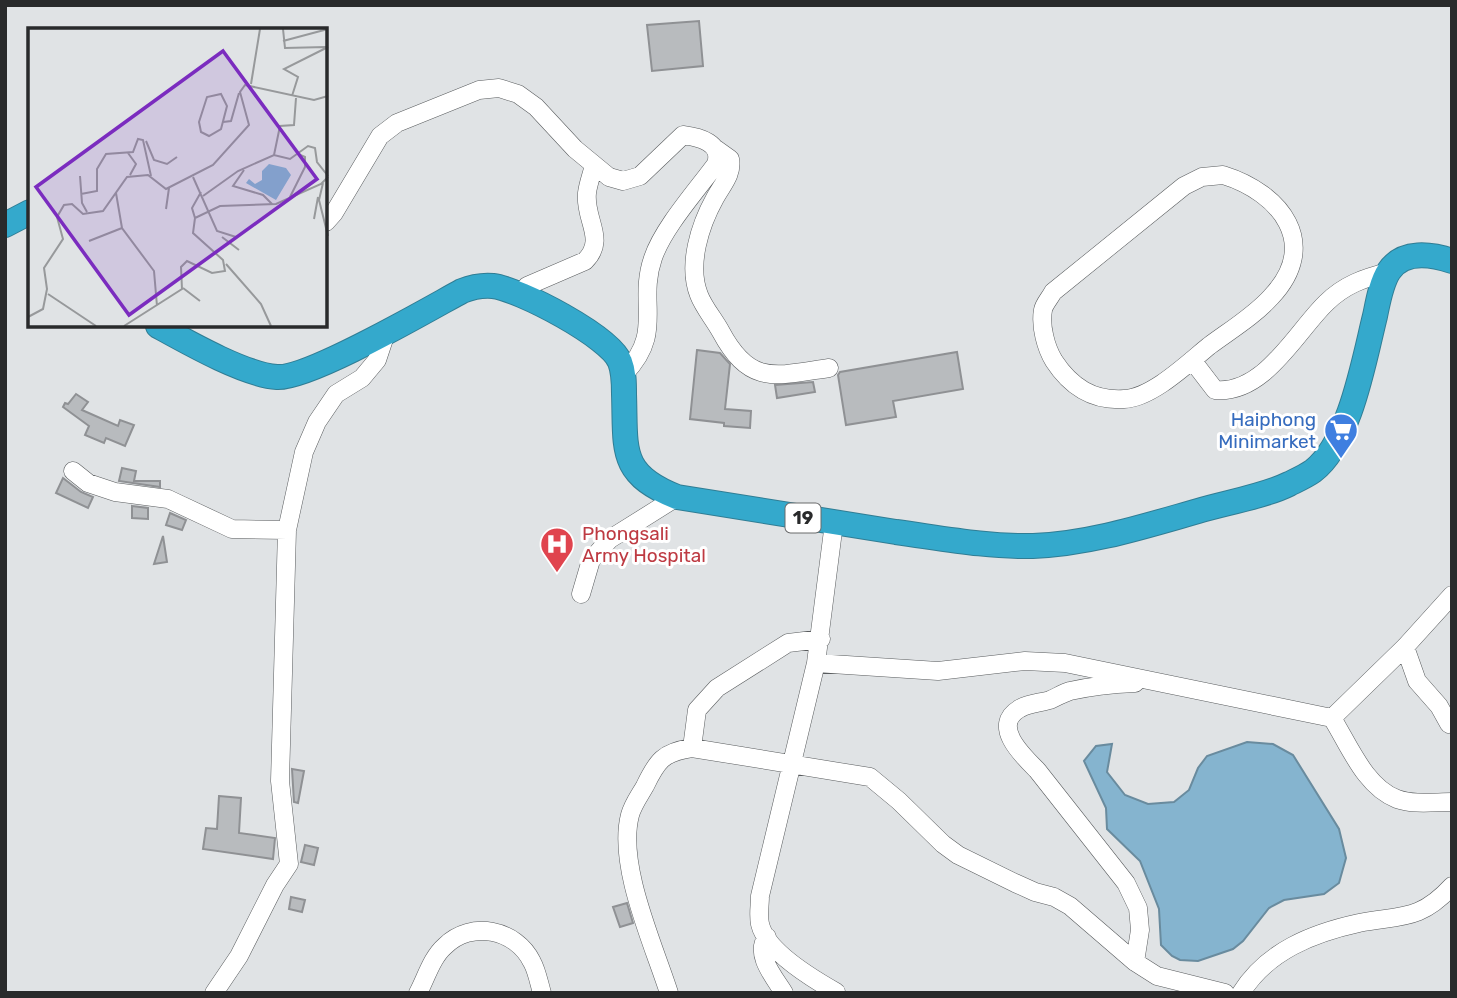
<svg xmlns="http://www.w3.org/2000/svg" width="1457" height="998" viewBox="0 0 1457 998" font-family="Rubik,sans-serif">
  <rect width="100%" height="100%" fill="#e0e3e5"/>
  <path fill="#85b4cf" stroke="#698b9e" stroke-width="2" d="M1247,742L1273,744L1293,755L1339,829L1346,858L1339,883L1324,894L1284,900L1269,908L1243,941L1233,949L1198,961L1180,960L1172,956L1161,945L1159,909L1140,861L1107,829L1106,808L1084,761L1096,746L1112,744L1107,772L1125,795L1148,804L1174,802L1189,790L1198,768L1207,756Z"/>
  <path fill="#b8bbbe" stroke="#8f9194" stroke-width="2" d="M699,21L703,66L652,71L647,25Z
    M697,350L720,353L730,364L725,409L751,411L750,428L724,426V423L690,419Z
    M957,352L963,389L893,401L896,417L846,425L838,375L840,372Z
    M813,382L815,392L777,398L775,385Z
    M76,394L88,402L82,410L118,426L120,420L134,425L125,446L106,438L104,443L85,435L89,426L63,407L65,403L68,404Z
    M122,468L136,471L134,481H160V487L119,481Z
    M63,478L81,492L93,497L88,508L56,493Z
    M132,506L148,508V519L132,518Z
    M170,513L186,520L182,530L166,525Z
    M163,536L167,562L154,564Z
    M292,769L304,771L298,803L294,802Z
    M219,796L241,798L239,833L275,838L273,859L203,849L206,828L217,829Z
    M305,845L318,848L314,865L301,862Z
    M291,897L305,900L302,912L289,909Z
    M627,903L633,923L620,927L613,907Z"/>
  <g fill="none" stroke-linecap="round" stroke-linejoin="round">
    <g stroke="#595c5e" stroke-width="19">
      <path id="minor" d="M716,149L730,159C733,174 722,185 715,198C700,225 687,265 699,295C704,308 714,319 721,332C750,386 775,376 829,368
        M1223,175C1281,193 1321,244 1271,297C1254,316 1229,331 1209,346C1188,363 1152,398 1124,399C1093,401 1071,387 1054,361C1046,348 1040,326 1043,310C1044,304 1050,298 1053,292L1184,186L1202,177Z
        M326,222L334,213L380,136L397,123L479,90L499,88L518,94L536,107L575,149L609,177L623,181L640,176L683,135C699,137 723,143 716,164C697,190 663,228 653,258C637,304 665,332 624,374
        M522,296L527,286L585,261C607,239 584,220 587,193C588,184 592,174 594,165
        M1192,360L1215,390C1264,395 1296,332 1326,303C1344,285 1364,278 1388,272
        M73,471L88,483L115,492L168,499L232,529L287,530
        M834,523L816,663L760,896C760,905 758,915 760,924C766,951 813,979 836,992
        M581,594L591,560L610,539L677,497
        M1405,647L1417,681L1439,706L1449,724
        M816,663L938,671L1025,661L1065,663L1332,718C1349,745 1365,787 1397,799C1414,805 1434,802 1452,802
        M1332,718L1405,647L1452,595
        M692,748L697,710L717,688L788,643L821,639
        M767,937C754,954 774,977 784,993
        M1135,962L1140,930L1138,908L1126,883L1037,770C1023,756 991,726 1019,709C1028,703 1040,703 1050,700C1057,697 1063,693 1070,691C1092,686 1113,684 1135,683
        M214,993L239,956L275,885L289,864L280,781L287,530L304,452L317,422L336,394L362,378L377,360L387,330
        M418,993C426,978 432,957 445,946C471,920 516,929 532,962C537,971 539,983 542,993
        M669,993C653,943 617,865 630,815C633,804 640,795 645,786C657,761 663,752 692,748L870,777L899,801L943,844L958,855L1015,883L1035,892L1054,897L1070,906L1135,962L1157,976L1225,993
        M1241,993C1267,951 1313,933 1359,923C1401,915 1420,921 1452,886"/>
    </g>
    <g stroke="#307d94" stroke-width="26">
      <path id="highway" d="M5,225L30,212
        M158,326C187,342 245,375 277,377C309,379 427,310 462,291C472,287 482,285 493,286C519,289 611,337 620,362C624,372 624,383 624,394C626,449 618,474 677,497C750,509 823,521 896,532C941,538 987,547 1033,546C1089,544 1145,526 1198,511C1225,503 1265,496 1289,484C1297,480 1306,476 1313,471C1350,443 1364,360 1375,316C1378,302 1381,283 1389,271C1403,250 1431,254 1452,261"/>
    </g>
    <use href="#minor" stroke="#fff" stroke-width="18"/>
    <use href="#highway" stroke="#34a9cc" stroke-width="24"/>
  </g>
  <defs>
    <g id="supermarket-pin" transform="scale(1.75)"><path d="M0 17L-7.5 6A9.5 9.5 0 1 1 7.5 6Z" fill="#3f7fe0" stroke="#fff"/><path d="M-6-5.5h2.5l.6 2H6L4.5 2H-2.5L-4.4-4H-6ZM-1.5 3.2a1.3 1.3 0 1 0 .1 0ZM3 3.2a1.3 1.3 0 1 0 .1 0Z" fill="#fff"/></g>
    <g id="hospital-pin" transform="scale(1.75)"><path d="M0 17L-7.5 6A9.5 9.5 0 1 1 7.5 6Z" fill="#e0444e" stroke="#fff"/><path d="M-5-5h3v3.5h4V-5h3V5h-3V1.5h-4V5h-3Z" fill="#fff"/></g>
  </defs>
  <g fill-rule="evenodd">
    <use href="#supermarket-pin" x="1341" y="430"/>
    <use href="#hospital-pin" x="557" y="544"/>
  </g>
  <g text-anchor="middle" stroke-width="6" stroke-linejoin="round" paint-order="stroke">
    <rect fill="#fff" stroke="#696a6b" stroke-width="2" x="785.5" y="503.5" width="35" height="29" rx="5"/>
    <g font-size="18" font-weight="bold" fill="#292a2b">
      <text x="803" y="524">19</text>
    </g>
    <g font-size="19" fill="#366cbe" stroke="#fff" text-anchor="end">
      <text x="1316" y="426">Haiphong<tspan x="1316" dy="22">Minimarket</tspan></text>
    </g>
    <g font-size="19" fill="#be3a42" stroke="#fff" text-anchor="start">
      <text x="582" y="540">Phongsali<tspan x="582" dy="22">Army Hospital</tspan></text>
    </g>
  </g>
  <g transform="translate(28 28)">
    <rect width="299" height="299" fill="#e0e3e5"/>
    <path d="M241,136L258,140L263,147L248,172L218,155L221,151L227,156L234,152V143Z" fill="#85b4cf"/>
    <path fill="none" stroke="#97999b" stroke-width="2" d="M255,1L257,20L298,19M255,13L300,1M223,56L232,1M193,66L199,78L193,101L181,108L173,104L171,94L179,69ZM264,68L270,49L256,41L300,19M195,94L203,93L211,65M118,113L126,132L139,136L149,129M100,125L108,136L102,147M246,127L252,98L266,97L268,70M216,142L205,158L235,167L244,176M52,148L54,175L59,184M165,149L189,203L208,209M295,155L291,172L300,208M88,165L94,200L126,243L129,278M53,166L69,163V141L78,126L105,124L110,111L115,112L123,148M175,168L210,143L246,127L262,131L280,118L287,120L289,134L300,148M261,171L277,139V129L270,126M138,181L141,160M167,190L164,180L173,164M286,191L290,169M194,209L211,222M61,213L94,200M198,236L233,276L243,298M155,260L172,273M20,266L68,298M0,289L15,281L19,261L16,240L35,211L29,189L36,177L44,176L55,186L75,183L99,149L120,147L138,161L185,137L221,97L212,64L217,57L286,72L300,68M96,298L154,261L153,239L159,233L184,245L197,243L195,232L165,205L167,190L192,178L248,176L293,156L300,149"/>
    <path fill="#7b2cbf" fill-opacity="0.15" stroke="#7b2cbf" stroke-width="3.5" d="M195,23L289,151L101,287L8,159Z"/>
    <rect width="299" height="299" fill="none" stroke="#292a2b" stroke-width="3.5"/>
  </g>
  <rect width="1457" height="998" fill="none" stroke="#292a2b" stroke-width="14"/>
</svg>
